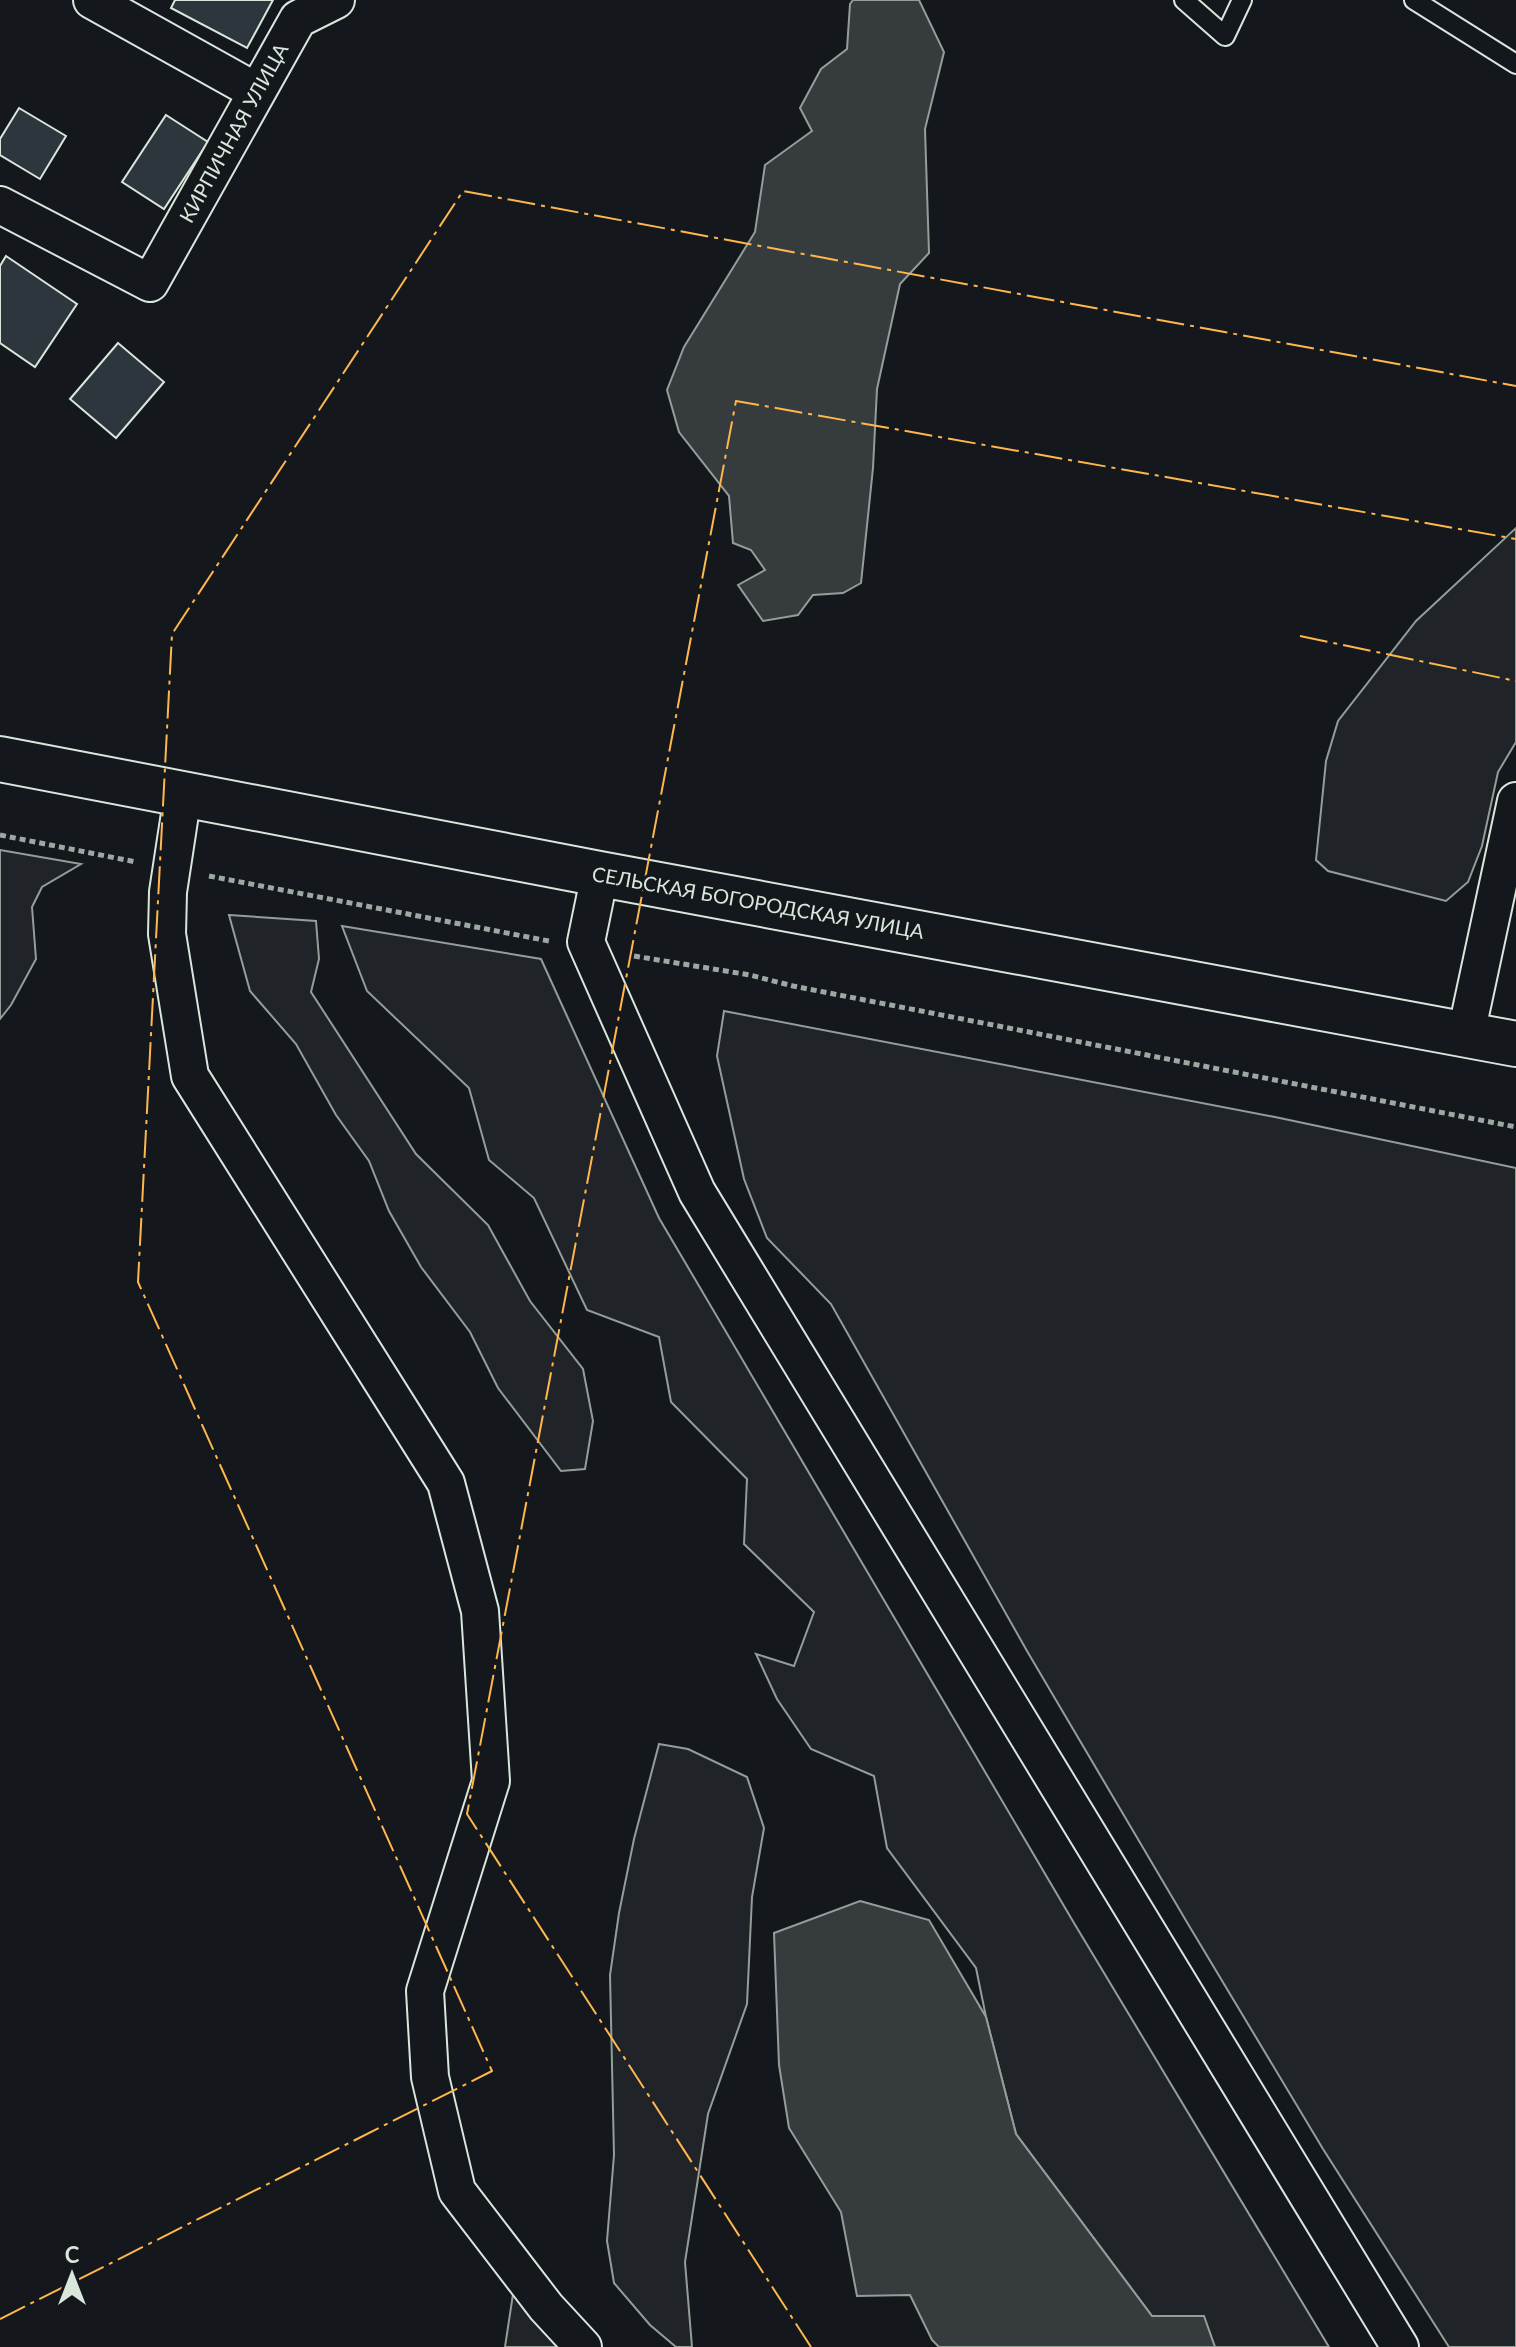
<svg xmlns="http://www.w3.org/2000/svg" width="1516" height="2347" viewBox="0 0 1516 2347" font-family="Lato,sans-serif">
  <rect width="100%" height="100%" fill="#14181c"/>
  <path fill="#202428" stroke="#939e99" stroke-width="2" d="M1516,528V742L1498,772L1482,846L1468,882L1446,901L1328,871L1316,860L1326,761L1338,721L1416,621Z
    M0,850L81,864L42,887L32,907L36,959L11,1005L0,1019Z
    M229,915L316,921L319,959L311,992L416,1154L488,1225L530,1301L583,1369L593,1421L585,1469L561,1471L498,1388L470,1332L421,1267L389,1211L369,1161L336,1115L296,1044L250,991Z
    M342,926L541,959L659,1218L1074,1923L1329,2347H1215L1203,2316H1152L1016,2134L986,2017L976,1968L887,1848L874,1776L811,1749L777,1699L756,1654L794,1666L814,1612L744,1544L747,1479L671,1402L659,1337L587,1310L534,1198L489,1160L469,1088L367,991Z
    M724,1011L1275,1117L1516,1168V2347H1449L1323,2149L1188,1924L1027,1651L831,1304L767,1238L744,1179L717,1056Z
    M659,1744L688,1749L747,1777L764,1828L752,1897L747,2004L708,2114L685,2262L692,2347H676L650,2325L614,2283L607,2241L614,2155L610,1975L619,1913L634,1839Z
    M513,2294L561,2347H505Z"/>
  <path fill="#363b3e" stroke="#939e99" stroke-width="2" d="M853,0H919L944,52L925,129L929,253L900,284L877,389L873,468L861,583L843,593L813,595L798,615L763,621L738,585L765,570L751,550L733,543L729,496L679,432L667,390L684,347L755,232L765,165L812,131L800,108L821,69L847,49L850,4Z
    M860,1901L929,1920L986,2017L1016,2134L1152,2316H1204L1215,2347H939L932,2340L910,2295L857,2296L841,2212L789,2128L779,2065L774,1933Z"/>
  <path fill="#2c363c" stroke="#d8e6dc" stroke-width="2" d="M175,0H273L247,48L171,8Z
    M19,108L66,136L40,179L0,155V139Z
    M166,115L208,142L164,209L122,182Z
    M6,256L77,304L35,367L0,343V266Z
    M118,343L164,382L116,438L70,399Z"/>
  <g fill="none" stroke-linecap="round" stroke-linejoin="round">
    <g stroke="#d8e6dc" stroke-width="22">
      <path id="service" d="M1184,0L1225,36L1242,0
        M1414,0L1516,64"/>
    </g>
    <g stroke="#d8e6dc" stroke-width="40">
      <path id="minor" d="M92,0L257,92
        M0,205L150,283L298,19L336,0
        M183,794L168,892L167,934L190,1076L446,1483L480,1611L491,1781L425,1991L430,2077L457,2191L546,2307L583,2347
        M600,874L586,942L697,1192L1400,2347
        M1466,1034L1516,801"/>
    </g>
    <g stroke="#d8e6dc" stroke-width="48">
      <path id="secondary" d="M0,759L600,874L1516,1044"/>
    </g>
    <path stroke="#9da8a2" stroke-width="5" stroke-dasharray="6 4" stroke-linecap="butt" d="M0,835L136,862
      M209,876L549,941
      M634,956L750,975L793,986L1516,1127"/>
    <use href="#service" stroke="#14181c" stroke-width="18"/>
    <use href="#minor" stroke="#14181c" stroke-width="36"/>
    <use href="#secondary" stroke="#14181c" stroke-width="44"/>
    <path stroke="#ffb74d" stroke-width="2" stroke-dasharray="28 6 4 6" stroke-linecap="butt" d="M1300,636L1516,681
      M0,2319L492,2071L138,1282L172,634L463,191L1516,386
      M811,2347L467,1814L736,401L1516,539"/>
  </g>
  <g text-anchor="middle" stroke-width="6" stroke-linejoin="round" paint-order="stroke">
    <g font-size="20" fill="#d8e6dc" stroke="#14181c">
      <text transform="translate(234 133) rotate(-61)" y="7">КИРПИЧНАЯ УЛИЦА</text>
      <text transform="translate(758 903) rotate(10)" y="7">СЕЛЬСКАЯ БОГОРОДСКАЯ УЛИЦА</text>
    </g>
  </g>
  <g transform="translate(72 2275)" stroke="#14181c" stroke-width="6" paint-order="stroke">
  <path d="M0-6L14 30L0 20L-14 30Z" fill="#d8e6dc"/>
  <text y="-12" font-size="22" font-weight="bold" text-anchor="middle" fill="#d8e6dc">С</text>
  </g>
</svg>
